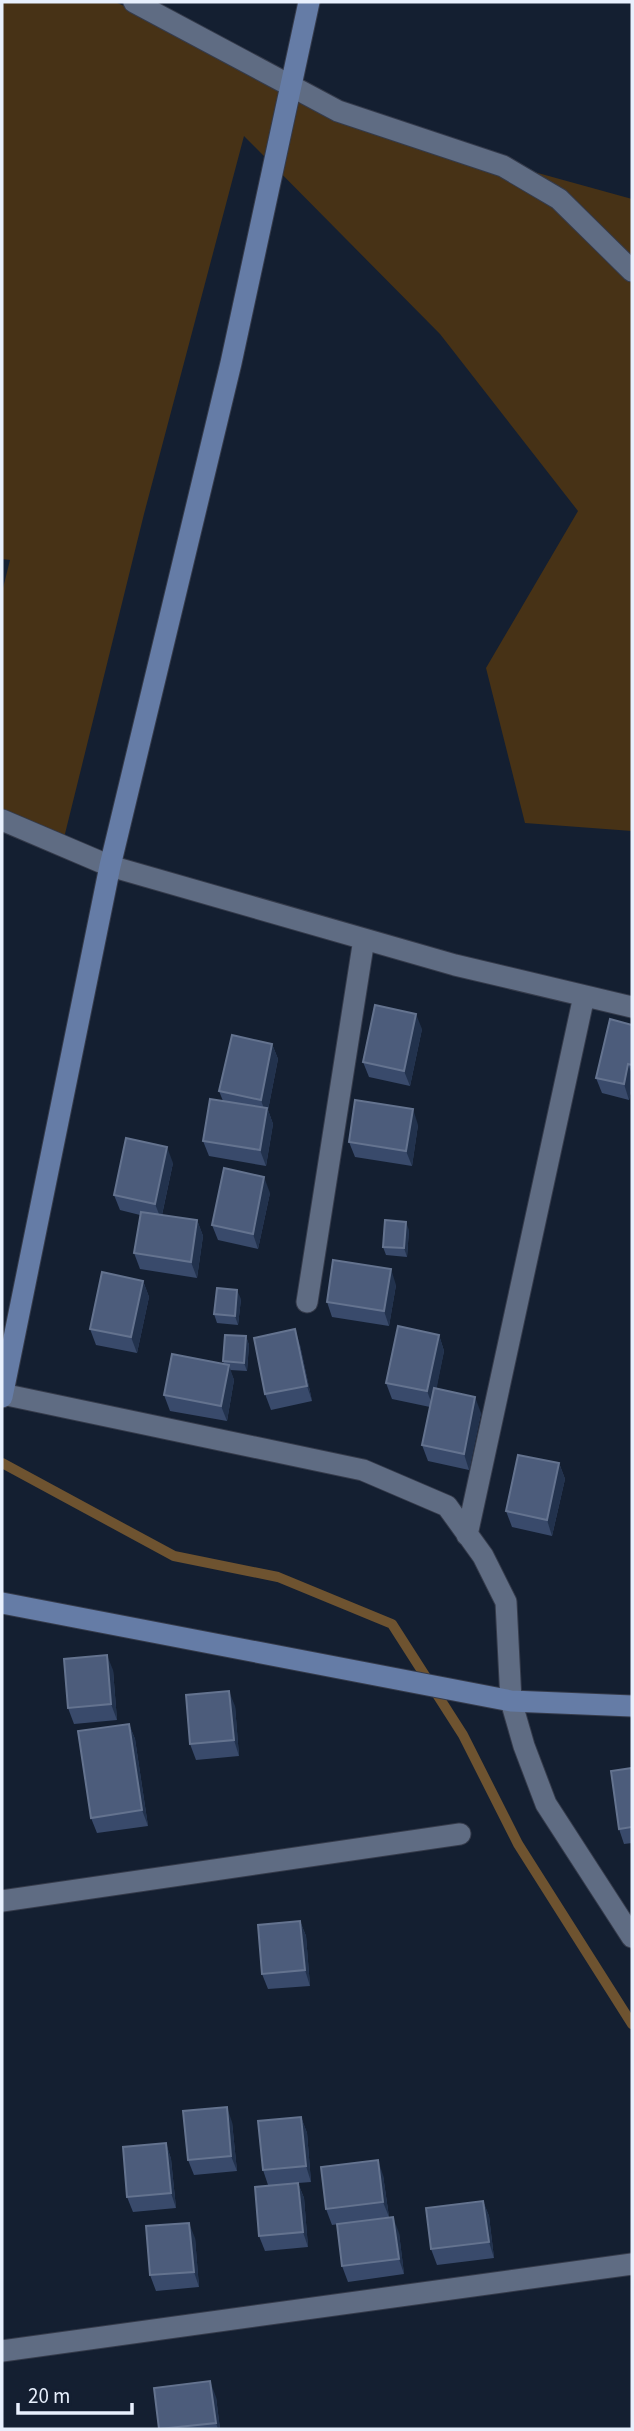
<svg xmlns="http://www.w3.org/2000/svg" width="634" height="2431" viewBox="0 0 634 2431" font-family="'Source Sans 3',sans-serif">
  <rect width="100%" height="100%" fill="#141f31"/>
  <path fill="#473216" d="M2,2H115L455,150L632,199V831L525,823L486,668L578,511L440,334L244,136L144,514L62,846L2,820V592L10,560L2,559Z"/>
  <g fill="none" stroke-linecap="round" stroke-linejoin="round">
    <path stroke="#6e5330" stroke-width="10" d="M2,1463L174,1556L278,1577L392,1624L463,1735L518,1844L632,2024"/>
    <g stroke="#353b4b" stroke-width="23">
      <path id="street" d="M134,2L338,111L503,166L559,199L632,271
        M2,820L110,866L455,965L632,1007
        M307,1302L364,939
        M2,1394L363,1470L447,1506L483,1556L506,1602L511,1701L524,1746L546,1804L632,1937
        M467,1535L584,996
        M2,1901L460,1834
        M2,2351L632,2264"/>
    </g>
    <g stroke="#353b4b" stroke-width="23">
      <path id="secondary" d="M2,1397L110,866L231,363L309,2
        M2,1603L511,1701L632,1706"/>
    </g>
    <use href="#street" stroke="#5f6c83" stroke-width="21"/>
    <use href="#secondary" stroke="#657ca6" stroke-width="21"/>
  </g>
  <path fill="#394a6b" d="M632,1025V1087L629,1100L602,1093L596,1078Z
    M422,1029L410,1086L369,1077L363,1062Z
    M272,1044L278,1059L268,1110L273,1124L266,1166L209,1156L203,1141L223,1101L219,1091Z
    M418,1125L412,1166L355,1157L349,1142Z
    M173,1163L162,1215L197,1220L203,1236L197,1278L140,1269L134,1253L140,1215L120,1210L114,1195Z
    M270,1193L258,1249L218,1240L212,1225Z
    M409,1230L407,1257L386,1255L383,1247Z
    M143,1281L149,1297L137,1353L96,1345L90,1329Z
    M396,1285L389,1326L332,1317L327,1302Z
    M241,1299L238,1325L217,1323L214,1314Z
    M439,1335L444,1351L436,1389L481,1413L469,1470L428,1461L422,1445L430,1407L392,1399L386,1383Z
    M246,1336L249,1345L247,1371L230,1370L234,1380L227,1421L170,1411L164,1395L224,1364L223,1361Z
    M300,1345L312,1401L271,1410L265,1394Z
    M559,1463L565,1479L552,1536L512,1527L506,1511Z
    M113,1670L117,1720L74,1724L68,1708Z
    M235,1706L239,1756L196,1760L190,1744Z
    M129,1724L135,1739L148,1826L97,1833L91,1818Z
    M632,1768V1843L624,1844L619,1829Z
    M300,1921L306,1936L310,1986L268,1989L262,1974Z
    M301,2117L307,2133L311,2182L298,2183L304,2198L308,2247L265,2251L259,2236L268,2185L263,2170Z
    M232,2122L237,2171L194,2175L188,2160Z
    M166,2143L171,2159L176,2208L133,2212L127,2197Z
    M383,2175L389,2217L332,2225L326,2209Z
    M483,2201L489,2216L494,2258L437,2265L431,2249Z
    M399,2233L404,2274L348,2282L342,2266Z
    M195,2238L199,2287L156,2291L150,2275Z
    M216,2397L220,2429H159Z"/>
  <path fill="#22324d" d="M416,1014L422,1029L410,1086L404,1071Z
    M272,1044L278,1059L268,1110L273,1124L266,1166L260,1150L266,1115L261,1100Z
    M628,1064L632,1074V1087L629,1100L624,1084Z
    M413,1109L418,1125L412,1166L406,1151Z
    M167,1147L173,1163L161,1219L155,1204Z
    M264,1177L270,1193L258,1249L253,1234Z
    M197,1220L203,1236L197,1278L191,1262Z
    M406,1222L409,1230L407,1257L404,1248Z
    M391,1269L396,1285L389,1326L384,1311Z
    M143,1281L149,1297L137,1353L131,1337Z
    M237,1290L241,1299L238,1325L235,1316Z
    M295,1329L300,1345L312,1401L307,1386Z
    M439,1335L444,1351L433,1407L427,1391Z
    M246,1336L249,1345L247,1371L244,1363Z
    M229,1365L234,1380L227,1421L221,1406Z
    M475,1397L481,1413L469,1470L464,1454Z
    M559,1463L565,1479L552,1536L547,1520Z
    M107,1655L113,1670L117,1720L111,1704Z
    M229,1691L235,1706L239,1756L234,1740Z
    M129,1724L135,1739L148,1826L142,1810Z
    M300,1921L306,1936L310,1986L305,1970Z
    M227,2107L232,2122L237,2171L231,2156Z
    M301,2117L307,2133L311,2182L306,2166Z
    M166,2143L171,2159L176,2208L171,2193Z
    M378,2160L383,2175L389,2217L383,2202Z
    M298,2183L304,2198L308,2247L303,2232Z
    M483,2201L489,2216L494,2258L489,2242Z
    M393,2217L399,2233L404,2274L399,2259Z
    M189,2223L195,2238L199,2287L194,2272Z
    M210,2381L216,2397L220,2429H218L216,2423Z"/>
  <path fill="#4c5c7b" stroke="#64738f" stroke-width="2" d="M375,1005L416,1014L404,1071L363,1062Z
    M610,1019L632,1025V1065L628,1064L624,1084L596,1078Z
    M232,1035L272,1044L261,1100L219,1091Z
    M210,1099L267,1108L260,1150L203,1141Z
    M355,1100L413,1109L406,1151L349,1142Z
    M126,1138L167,1147L155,1204L114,1195Z
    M224,1168L264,1177L253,1234L212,1225Z
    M141,1212L197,1220L191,1262L134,1253Z
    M385,1220L406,1222L404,1248L383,1247Z
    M333,1260L391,1269L384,1311L327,1302Z
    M102,1272L143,1281L131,1337L90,1329Z
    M217,1288L237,1290L235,1316L214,1314Z
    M398,1326L439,1335L427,1391L386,1383Z
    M295,1329L307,1386L265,1394L254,1338Z
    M225,1335L246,1336L244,1363L223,1361Z
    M172,1354L229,1365L221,1406L164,1395Z
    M434,1388L475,1397L464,1454L422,1445Z
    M518,1455L559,1463L547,1520L506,1511Z
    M107,1655L111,1704L68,1708L64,1659Z
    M229,1691L234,1740L190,1744L186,1695Z
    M129,1724L142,1810L91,1818L78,1731Z
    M632,1768V1827L619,1829L611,1771Z
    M300,1921L305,1970L262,1974L258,1925Z
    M227,2107L231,2156L188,2160L183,2111Z
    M301,2117L306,2166L263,2170L258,2121Z
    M166,2143L171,2193L127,2197L123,2147Z
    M378,2160L383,2202L326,2209L321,2167Z
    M298,2183L303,2232L259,2236L255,2187Z
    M483,2201L489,2242L431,2249L426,2208Z
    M393,2217L399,2259L342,2266L337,2224Z
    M189,2223L194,2272L150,2275L146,2226Z
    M210,2381L216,2423L159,2429L154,2388Z"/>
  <rect width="634" height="2431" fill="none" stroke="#e8f0fd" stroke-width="7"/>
  <path d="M18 2403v10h114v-10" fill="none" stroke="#e8f0fd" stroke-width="3.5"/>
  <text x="28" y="2403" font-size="21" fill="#e8f0fd" stroke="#141f31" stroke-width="5" paint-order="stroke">20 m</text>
</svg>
